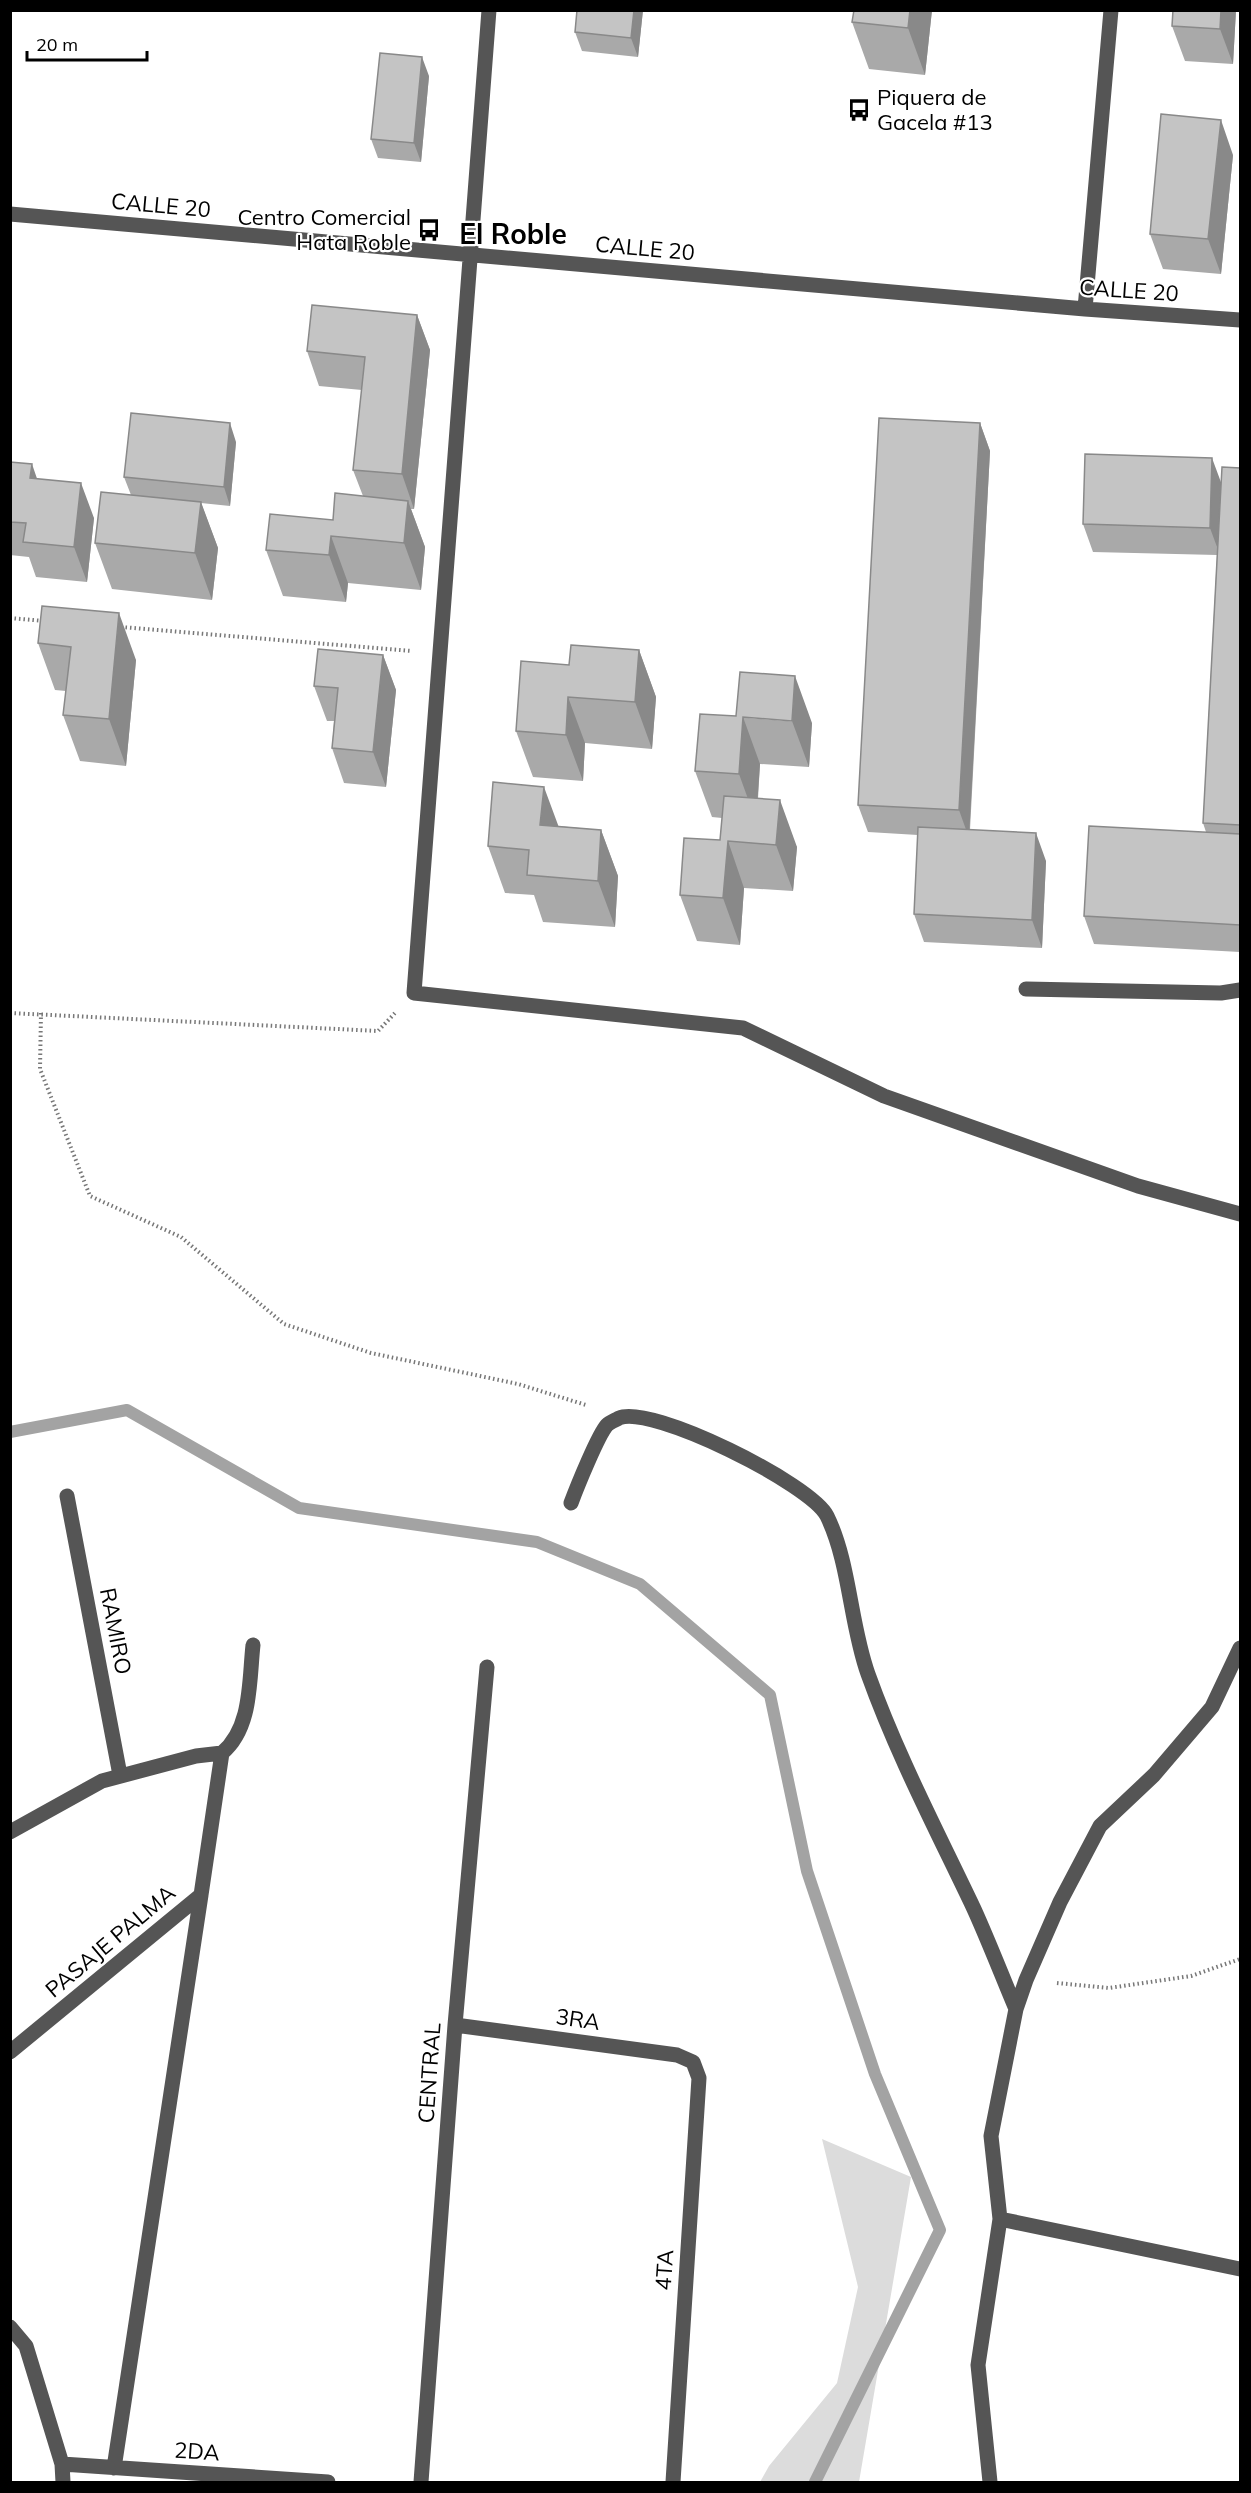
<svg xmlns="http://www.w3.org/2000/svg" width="1251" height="2493" viewBox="0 0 1251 2493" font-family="Mulish,sans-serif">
  <rect width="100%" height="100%" fill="#fff"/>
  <path fill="#dcdcdc" d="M822,2139L911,2177L859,2482H760L769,2466L837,2383L858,2287Z"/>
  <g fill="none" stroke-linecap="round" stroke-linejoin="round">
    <path stroke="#a3a3a3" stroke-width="12" d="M10,1432L127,1410L299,1508L537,1542L640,1584L770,1695L807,1871L875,2074L940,2230L815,2482"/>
    <path stroke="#777" stroke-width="4" stroke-dasharray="1.5 3" stroke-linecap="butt" d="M10,618L44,621
      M121,627L412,651
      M10,1013L378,1031L395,1013
      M41,1013L40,1069L90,1196L181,1237L284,1324L371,1353L518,1384L586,1405
      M1057,1983L1109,1988L1191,1976L1240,1959"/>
    <path stroke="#555" stroke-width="15" d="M489,10L414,993L743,1028L884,1096L1138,1186L1240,1214
      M10,214L1085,309L1240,320
      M1085,309L1111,10
      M1026,989L1221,993L1240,990
      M67,1496L120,1775
      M571,1503C577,1487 598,1435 607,1425C610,1422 616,1420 619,1418C651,1404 811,1484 827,1516C850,1563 850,1624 868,1674C897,1755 937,1831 974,1909C989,1942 1002,1976 1016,2009
      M222,1753C252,1728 249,1681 253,1645
      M10,1832L102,1781L196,1756L222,1753
      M455,2025L677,2055L693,2062L699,2078L673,2482
      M10,2052L201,1895L222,1753
      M1000,2219L1240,2269
      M10,2327L26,2346L62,2464L63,2482
      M62,2464L328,2482
      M114,2468L201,1895
      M421,2482L455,2025L487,1667
      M990,2482L978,2365L1000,2219L991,2136L1016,2009L1026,1980L1060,1902L1100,1826L1154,1775L1212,1707L1240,1648"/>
  </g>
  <path fill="#a9a9a9" d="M577,10H643L638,57L582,51L575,32Z
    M854,10H932L925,75L869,69L852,22Z
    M1173,10H1236L1233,64L1185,61L1172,26Z
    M429,76L421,162L378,158L371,139Z
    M1233,155L1221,274L1163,269L1150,234Z
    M417,315L430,350L414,509H411L425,547L421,590L348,583L346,602L283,596L266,550L333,520L363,496L353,470L362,390L319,386L307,351Z
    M980,423L990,451L970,830L1046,861L1042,948L924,942L914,914L918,835L868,832L858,805Z
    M236,442L230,506L201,503L218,548L212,600L112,589L95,543L131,495L124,477Z
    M10,462L37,479L94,518L87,582L36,577L29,557L10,555Z
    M1240,468V952L1094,944L1084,916L1206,832L1203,823L1217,555L1093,552L1083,524L1221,482Z
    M42,606L136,660L126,766L80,761L63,715L66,691L55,690L38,643Z
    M639,650L656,697L652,749L585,743L583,781L533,777L516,731L569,665Z
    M383,655L396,690L386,787L344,783L332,748L334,721H327L314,686Z
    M700,714L812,723L809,767L760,764L758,799L797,847L793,891L744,888L740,945L697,941L680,895L720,840L722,818L712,817L695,771Z
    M558,826L601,830L618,876L615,927L543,922L534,895L505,893L488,846Z"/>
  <path fill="#898989" d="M634,10H643L638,57L631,38Z
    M910,10H932L925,75L908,28Z
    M1221,10H1236L1233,64L1220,29Z
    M422,57L429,76L421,162L414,143Z
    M1221,120L1233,155L1221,274L1208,239Z
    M417,315L430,350L414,509L402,474Z
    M230,423L236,442L230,506L224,487Z
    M980,423L990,451L969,838L959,810Z
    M1212,458L1222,485L1220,555L1210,528Z
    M32,464L44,499L30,478Z
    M81,483L94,518L87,582L74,547Z
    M408,501L425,547L421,590L404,543Z
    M201,502L218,548L212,600L195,553Z
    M331,536L348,583L346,602L329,555Z
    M119,613L136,660L126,766L109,719Z
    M639,650L656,697L652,749L635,702Z
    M383,655L396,690L386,787L373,752Z
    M795,676L812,723L809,767L792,721Z
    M568,697L585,743L583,781L566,735Z
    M743,717L760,764L756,821L739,774Z
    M544,787L561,833L540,825Z
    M780,800L797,847L793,891L776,845Z
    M601,830L618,876L615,927L598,881Z
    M1036,833L1046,861L1042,948L1032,920Z
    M728,841L744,888L740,945L723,898Z"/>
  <path fill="#c4c4c4" stroke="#898989" stroke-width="1.5" d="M577,10H634L631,38L575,32Z
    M854,10H910L908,28L852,22Z
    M1173,10H1221L1220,29L1172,26Z
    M380,53L422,57L414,143L371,139Z
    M1161,114L1221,120L1208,239L1150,234Z
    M312,305L417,315L402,474L353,470L365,357L307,351Z
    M131,413L230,423L224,487L124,477Z
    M879,418L980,423L959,810L858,805Z
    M1085,454L1212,458L1210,528L1083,524Z
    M10,462L32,464L30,478L81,483L74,547L23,542L26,523L10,522Z
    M1222,467L1240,468V825L1203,823Z
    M101,492L201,502L195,553L95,543Z
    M335,493L408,501L404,543L331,536L329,555L266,550L270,514L333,520Z
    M42,606L119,613L109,719L63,715L71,647L38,643Z
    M571,645L639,650L635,702L568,697L566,735L516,731L521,661L569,665Z
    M318,649L383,655L373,752L332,748L338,688L314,686Z
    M740,672L795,676L792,721L743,717L739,774L695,771L700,714L736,716Z
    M493,782L544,787L540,825L601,830L598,881L527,875L529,850L488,846Z
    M724,796L780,800L776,845L728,841L723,898L680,895L684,838L720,840Z
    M1089,826L1240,834V925L1084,916Z
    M918,827L1036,833L1032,920L914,914Z"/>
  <defs>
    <g id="bus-bare" transform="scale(1.8)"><path d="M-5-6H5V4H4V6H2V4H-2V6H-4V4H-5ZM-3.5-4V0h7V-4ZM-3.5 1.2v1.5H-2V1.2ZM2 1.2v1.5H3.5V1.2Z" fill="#000" stroke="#fff" stroke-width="2.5" paint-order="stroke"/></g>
  </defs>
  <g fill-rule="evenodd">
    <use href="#bus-bare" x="859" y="110"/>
    <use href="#bus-bare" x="429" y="230"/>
  </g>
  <g text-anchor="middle" stroke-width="4.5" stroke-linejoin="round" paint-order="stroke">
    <g font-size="22" fill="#000" stroke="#fff" text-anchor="start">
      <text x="877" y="105">Piquera de<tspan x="877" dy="25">Gacela #13</tspan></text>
      <text x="411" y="225" text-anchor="end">Centro Comercial<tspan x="411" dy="25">Hata Roble</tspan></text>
    </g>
    <g font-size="22" fill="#000" stroke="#fff">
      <text transform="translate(161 205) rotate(5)" y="8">CALLE 20</text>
      <text transform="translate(645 248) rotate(5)" y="8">CALLE 20</text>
      <text transform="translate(1129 290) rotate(4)" y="8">CALLE 20</text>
      <text transform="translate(116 1631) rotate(79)" y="8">RAMIRO</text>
      <text transform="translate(110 1941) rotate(-40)" y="8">PASAJE PALMA</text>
      <text transform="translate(578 2019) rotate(8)" y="8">3RA</text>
      <text transform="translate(429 2073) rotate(-86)" y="8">CENTRAL</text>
      <text transform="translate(664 2270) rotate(-86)" y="8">4TA</text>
      <text transform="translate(197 2451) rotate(4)" y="8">2DA</text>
    </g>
    <g font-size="28" font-weight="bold" fill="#000" stroke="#fff">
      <text x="513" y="244">El Roble</text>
    </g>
  </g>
  <rect width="1251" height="2493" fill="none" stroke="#000000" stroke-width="24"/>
  <path d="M27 51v9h120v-9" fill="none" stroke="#000000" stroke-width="3"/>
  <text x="36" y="51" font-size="18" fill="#000000" stroke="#ffffff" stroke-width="4.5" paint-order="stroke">20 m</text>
</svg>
